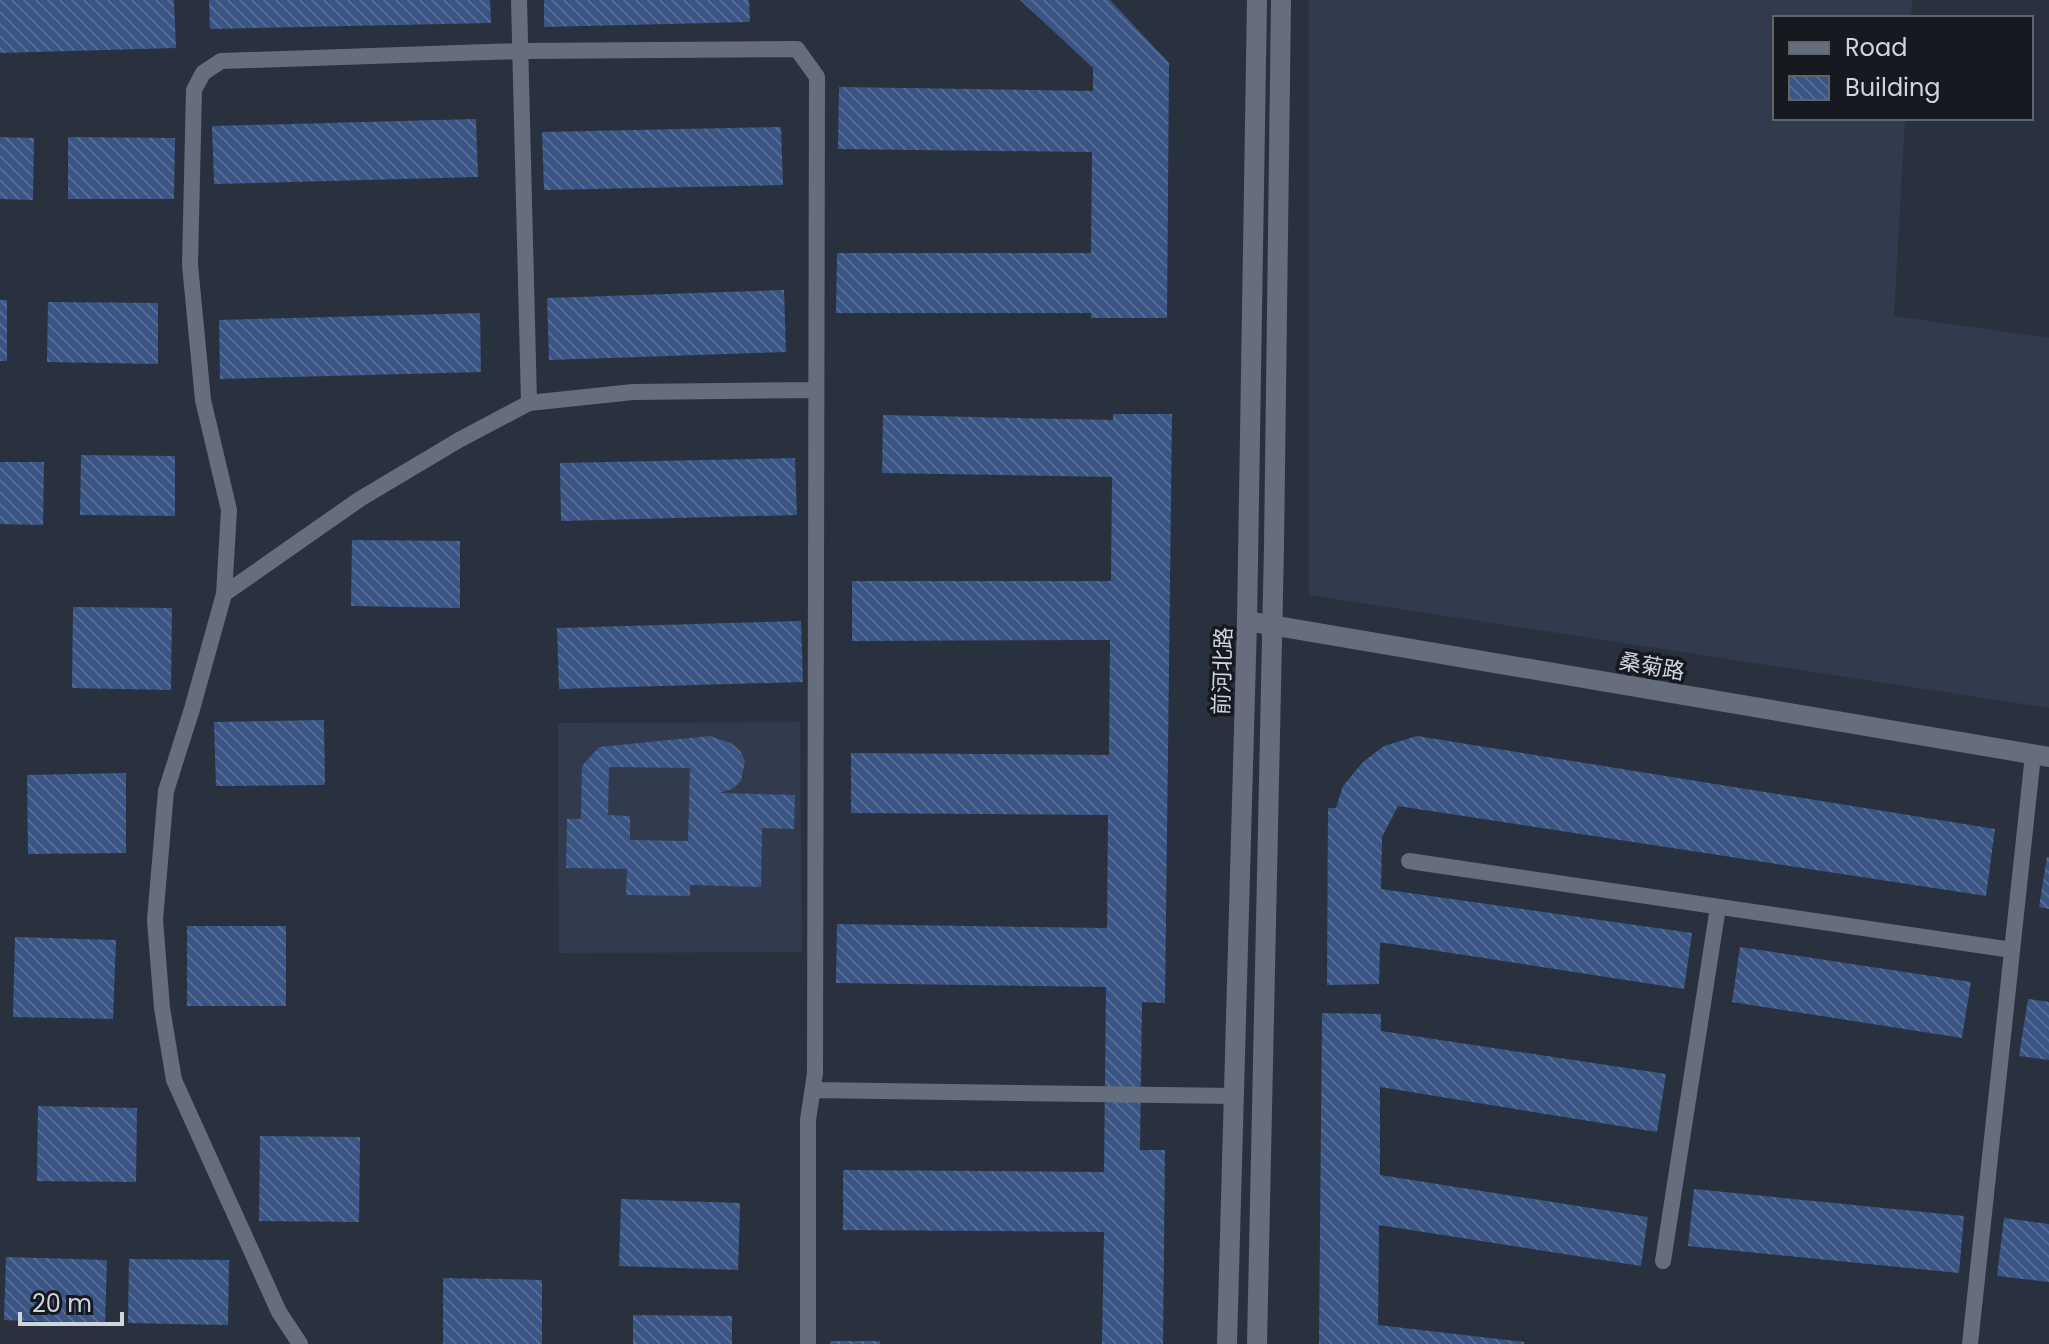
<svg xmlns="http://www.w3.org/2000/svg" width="2049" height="1344" viewBox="0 0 2049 1344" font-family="Poppins,'Noto Sans SC',sans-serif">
  <defs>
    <pattern id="building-back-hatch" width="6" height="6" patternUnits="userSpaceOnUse" patternTransform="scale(2)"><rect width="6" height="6" fill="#3a5484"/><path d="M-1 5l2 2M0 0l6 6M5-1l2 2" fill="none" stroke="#556c95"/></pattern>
  </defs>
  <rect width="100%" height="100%" fill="#2a313e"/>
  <path fill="#313b4d" d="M1309,0H1912L1911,18H1775V118H1905L1894,316L2049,338V708L1309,595Z
    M800,722L802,952L559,953L558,723Z"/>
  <path fill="url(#building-back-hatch)" fill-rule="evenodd" d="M0,0H174L176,48L0,53Z
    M209,0H490L491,23L210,29Z
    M544,0H749L750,22L544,27Z
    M1020,0H1110L1169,63L1167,318H1091V313H836L837,253H1091L1092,152L838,149L839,87L1093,91V68Z
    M476,119L478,177L214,184L212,126Z
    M781,127L783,185L544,190L542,132Z
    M0,137L34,138L33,200L0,199Z
    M68,137L175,138L174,199H68Z
    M784,290L786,352L549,360L547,298Z
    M0,300H7V361H0Z
    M48,302L158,303V364L47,362Z
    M480,313L481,372L220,379L219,320Z
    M1113,414H1172L1165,1003L1142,1002L1140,1150H1165L1163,1344H1102L1104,1232L843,1230V1170L1104,1172L1106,987L836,983L837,924L1107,928L1108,815L851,813V753L1109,755L1110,640L852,641V581H1111L1112,477L882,473L883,415L1113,420Z
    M81,455L175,456V516L80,515Z
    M795,458L797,515L561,521L560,463Z
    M0,462H44L43,525L0,524Z
    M352,540L460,541V608L351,606Z
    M73,607L172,608L171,690L72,688Z
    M801,621L803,682L559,689L557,628Z
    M324,720L325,785L216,786L214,722Z
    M710,736L731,743L740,751L745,761L741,781L732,789L719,793L795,795L794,829L762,828L761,887L690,885V896L626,895L627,869L566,868L567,819H581L582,766L599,747ZM609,767L690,768L688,841L630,840V816L608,815Z
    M1417,736L1995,829L1986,896L1398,806L1382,837L1381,889L1692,933L1684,989L1386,943H1380L1379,984L1327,985L1328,808H1336L1343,786L1363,762L1384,746Z
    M126,773V853L28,854L27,775Z
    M2047,857H2049V909L2039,907Z
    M187,926H286V1006H187Z
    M15,937L116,940L113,1019L13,1017Z
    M1740,947L1971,982L1962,1038L1732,1002Z
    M2028,999L2049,1002V1060L2019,1056Z
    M1322,1013L1381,1014V1031L1666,1074L1657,1132L1380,1087V1175L1648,1217L1641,1266L1379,1225L1378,1325L1524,1342V1344H1319Z
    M38,1106L137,1108L136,1182L37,1181Z
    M260,1136L360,1137L359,1222L259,1221Z
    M1694,1189L1964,1216L1959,1273L1688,1246Z
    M621,1199L740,1203L738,1270L619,1266Z
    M2004,1218L2049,1224V1282L1997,1276Z
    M6,1257L107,1260L105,1324L4,1320Z
    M129,1259L229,1260L228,1325L128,1323Z
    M443,1278L542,1280V1344H443Z
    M633,1315L732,1316V1344H633Z
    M830,1341H880V1344H830Z"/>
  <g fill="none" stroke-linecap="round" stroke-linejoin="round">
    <path stroke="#666e7d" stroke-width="16" d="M519,0L529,403
      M224,594L360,499L459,440L529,403L633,392L816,390
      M1409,861L2012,950
      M813,1090L1234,1096
      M1663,1261L1718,907
      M300,1344L279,1312L174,1080L162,1008L155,920L166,791L192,709L224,594L229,510L203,400L190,265L194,90L203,73L221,61L521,51L797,49L817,77L815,1073L808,1120V1344
      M1970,1344L2033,755"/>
    <path stroke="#666e7d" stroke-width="20" d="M1247,621L2049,757"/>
    <path stroke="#666e7d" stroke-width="20" d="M1227,1344L1247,621L1257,0
      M1257,1344L1274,546L1281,0"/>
  </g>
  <g text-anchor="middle" stroke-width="7" stroke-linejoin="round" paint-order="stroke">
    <g font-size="22" fill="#d0d5dd" stroke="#16191f">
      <text transform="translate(1652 666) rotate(10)" y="8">桑菊路</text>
      <text transform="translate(1222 671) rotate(-88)" y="8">前河北路</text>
    </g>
  </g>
  <rect x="1773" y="16" width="260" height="104" fill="#16191f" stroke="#60646b" stroke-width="2"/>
  <rect x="1789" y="42" width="40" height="12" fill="#666e7d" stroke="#60646b" stroke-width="2"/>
  <text x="1845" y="56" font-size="24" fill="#d0d5dd">Road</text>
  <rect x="1789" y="76" width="40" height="24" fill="url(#building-back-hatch)" stroke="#60646b" stroke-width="2"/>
  <text x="1845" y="96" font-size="24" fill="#d0d5dd">Building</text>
  <path d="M20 1312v12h102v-12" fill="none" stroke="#d0d5dd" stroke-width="4"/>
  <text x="32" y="1312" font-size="24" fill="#d0d5dd" stroke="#16191f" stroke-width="6" paint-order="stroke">20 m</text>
</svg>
